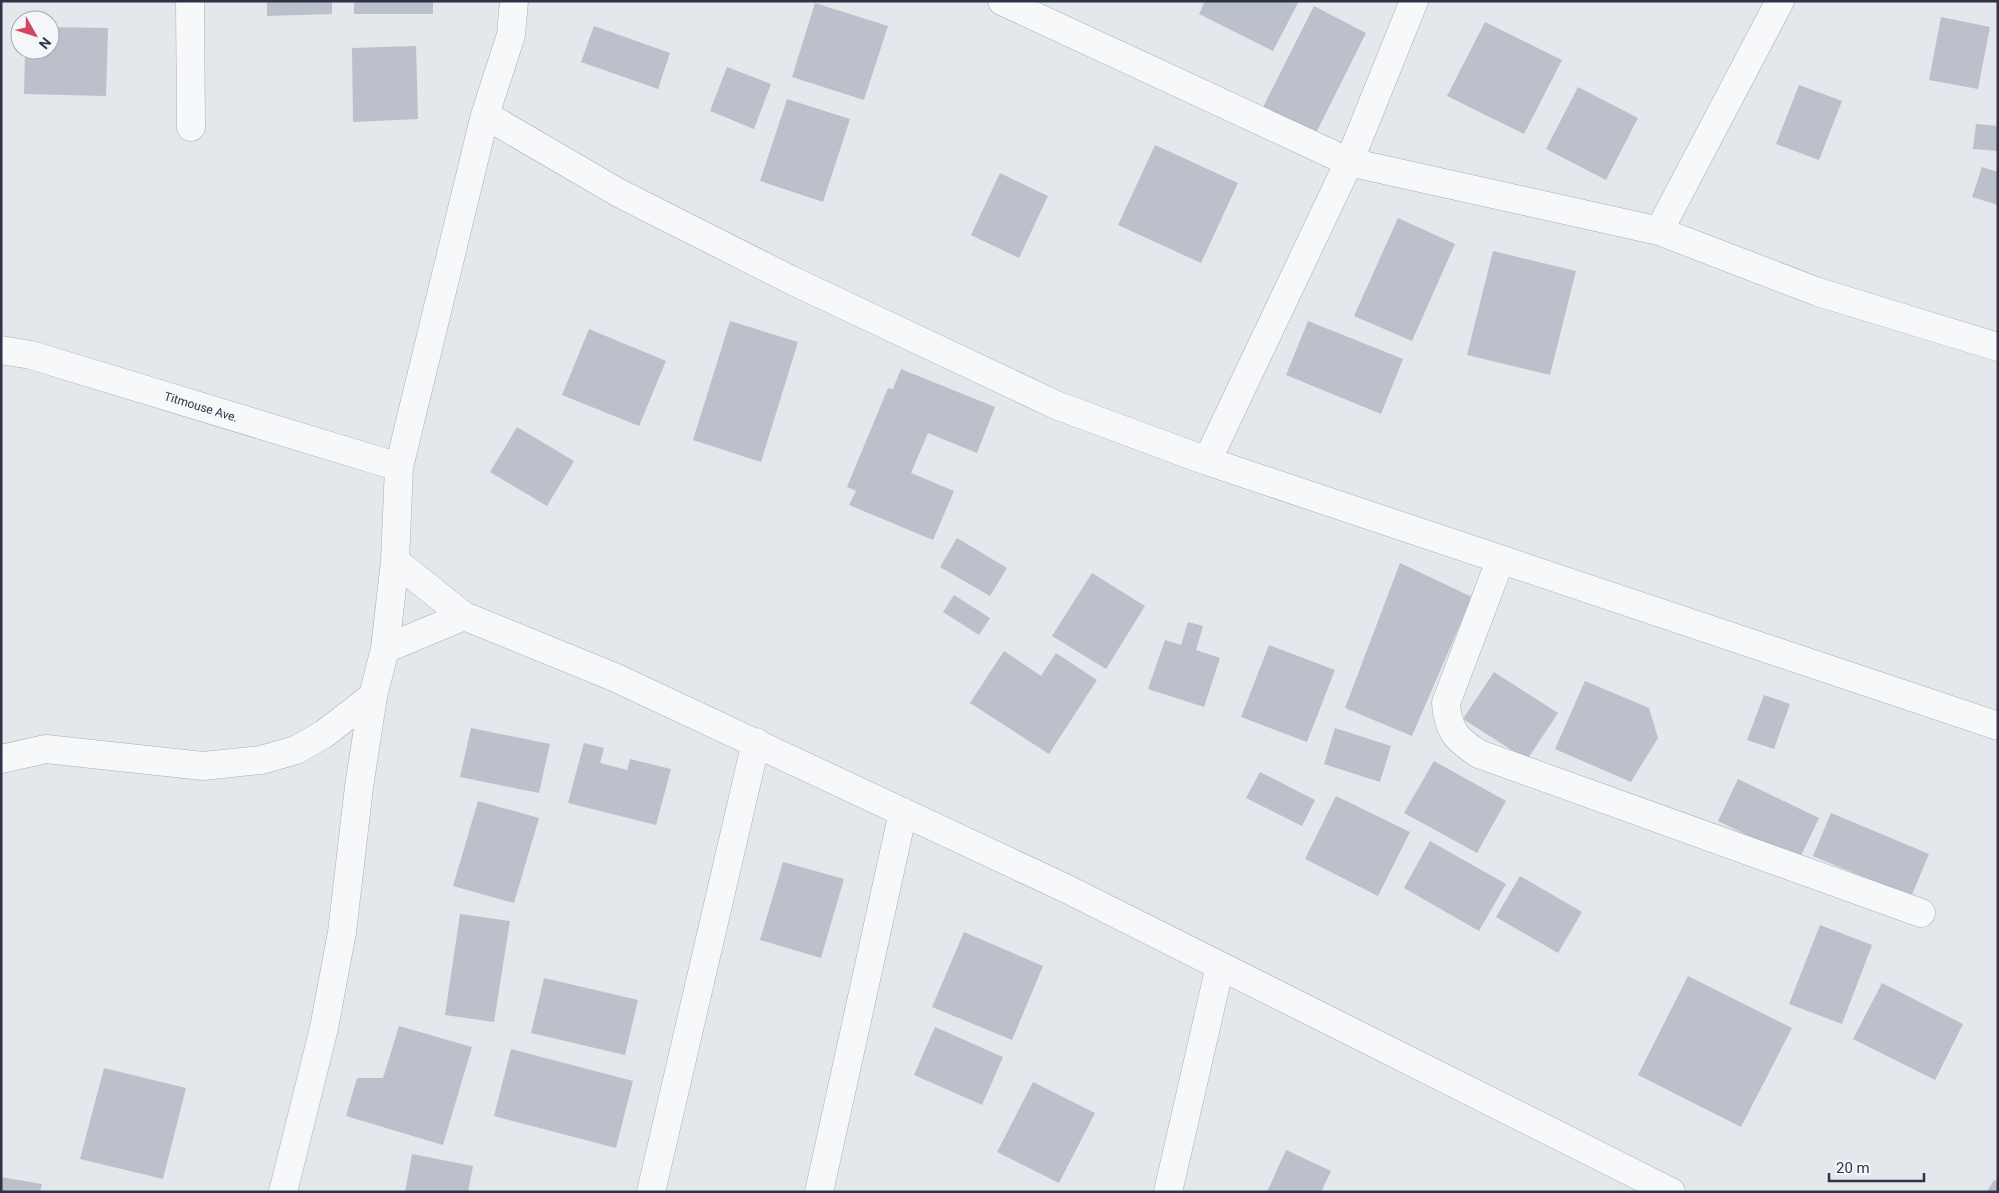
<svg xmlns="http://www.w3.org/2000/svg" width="1999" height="1193" viewBox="0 0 1999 1193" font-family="Roboto,sans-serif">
  <rect width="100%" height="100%" fill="#e4e7ec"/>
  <path fill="#bbc0ca" d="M267,1H332V14L267,16Z
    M354,1H433V14H354Z
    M1205,1H1299L1273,51L1199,14Z
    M815,3L888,26L864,100L792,77Z
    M1314,6L1366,33L1313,139L1260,113Z
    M1941,17L1990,27L1978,89L1929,80Z
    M1485,22L1562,60L1524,134L1447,96Z
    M594,26L670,53L658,89L581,62Z
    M50,27L108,28L106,96L24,94L25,50H50Z
    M416,46L418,119L353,122L352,48Z
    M727,67L771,84L754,129L710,111Z
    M1799,85L1842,101L1819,160L1776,144Z
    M1578,87L1638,118L1606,180L1546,149Z
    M787,99L850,119L823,202L760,181Z
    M1976,124L1998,126V151L1973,149Z
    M1155,145L1238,183L1201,263L1118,225Z
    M1982,167L1998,172V205L1972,197Z
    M1000,173L1048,196L1019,258L971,235Z
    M1398,218L1455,244L1412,341L1354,316Z
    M1493,251L1576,271L1550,375L1467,355Z
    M730,321L798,342L761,462L693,440Z
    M1308,321L1403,359L1381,414L1286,375Z
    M589,329L666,361L639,426L562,395Z
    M901,369L995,407L977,453L928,433L911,473L954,491L933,540L849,505L856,491L847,487L888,388L893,389Z
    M517,427L574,461L547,506L490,472Z
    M957,538L1007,568L990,596L940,567Z
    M1400,563L1472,597L1412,736L1345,708Z
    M1092,573L1145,606L1106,669L1052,636Z
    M954,595L990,618L979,635L943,612Z
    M1188,622L1203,626L1196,650L1220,658L1204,707L1148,689L1165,640L1181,645Z
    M1269,645L1335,670L1307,742L1241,717Z
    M1004,651L1041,676L1056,653L1097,680L1049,754L970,703Z
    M1494,672L1558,713L1527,760L1463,719Z
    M1585,681L1649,708L1658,738L1631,782L1555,749Z
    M1764,695L1790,704L1774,749L1747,740Z
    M471,728L550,744L539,793L460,777Z
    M1335,728L1391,746L1380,782L1324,764Z
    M584,743L604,748L600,763L627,770L630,759L671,769L656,825L568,803Z
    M1434,761L1506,801L1477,853L1404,813Z
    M1260,772L1315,800L1302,826L1246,798Z
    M1738,779L1819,818L1799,860L1718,821Z
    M1336,796L1410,832L1378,896L1305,859Z
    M478,801L539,818L514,903L453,886Z
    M1831,813L1929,854L1911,897L1813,856Z
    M1430,841L1506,884L1479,931L1404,888Z
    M783,862L844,879L821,958L760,940Z
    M1520,876L1582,912L1558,953L1496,917Z
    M460,914L510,921L494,1022L445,1015Z
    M1820,925L1872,945L1842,1024L1789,1004Z
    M964,932L1043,966L1012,1040L932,1007Z
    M1688,976L1792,1028L1741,1127L1638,1075Z
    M544,978L638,1000L625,1055L531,1033Z
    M1882,983L1963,1024L1935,1080L1853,1039Z
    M399,1026L472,1047L443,1145L346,1116L357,1078H383Z
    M935,1027L1003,1057L982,1105L914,1075Z
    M511,1049L633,1081L616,1148L494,1116Z
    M104,1068L186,1088L163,1179L80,1159Z
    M1033,1082L1095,1113L1059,1183L997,1152Z
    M1286,1150L1331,1171L1321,1192H1267Z
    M412,1154L473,1166L468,1192H405Z
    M1,1177L42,1184L40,1192H1Z
    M1994,1180L1998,1182V1192H1987Z"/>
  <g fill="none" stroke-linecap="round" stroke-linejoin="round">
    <g stroke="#a9aeb7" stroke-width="29">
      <path id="street" d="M190,1L191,127
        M1002,1L1349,162L1659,231L1818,292L1998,347
        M485,115L619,193L791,280L1056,405L1207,461L1998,726
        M1659,231L1780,1
        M1,350L31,355L399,467
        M1207,461L1349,162L1414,1
        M395,561L464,616L614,677L1067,889L1671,1192
        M1500,561L1446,703C1448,731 1456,739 1479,754L1921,913
        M385,649L464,616
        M1,759L46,749L203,766L261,760L296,750L324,734L373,696
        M283,1192L324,1028L342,932L359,787L373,696L385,649L395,561L399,467L485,115L511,35L514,1
        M651,1192L756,742
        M819,1192L903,812
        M1168,1192L1220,966"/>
    </g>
    <use href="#street" stroke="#f7f8fa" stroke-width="28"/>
  </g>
  <g text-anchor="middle" stroke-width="4" stroke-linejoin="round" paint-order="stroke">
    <g font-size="12" fill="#2b3545" stroke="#f4f6f9">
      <text transform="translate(201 407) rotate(17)" y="4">Titmouse Ave.</text>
    </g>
  </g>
  <rect width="1999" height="1193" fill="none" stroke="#2b3545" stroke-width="5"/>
  <g transform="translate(35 35) rotate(129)"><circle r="24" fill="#f4f6f9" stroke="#a4a9b1"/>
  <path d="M0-4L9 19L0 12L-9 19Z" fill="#d3475e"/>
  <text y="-8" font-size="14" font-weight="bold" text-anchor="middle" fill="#2b3545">N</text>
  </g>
  <path d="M1829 1173v8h95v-8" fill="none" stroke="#2b3545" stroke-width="2.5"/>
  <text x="1836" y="1173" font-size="15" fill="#2b3545" stroke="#f4f6f9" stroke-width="4" paint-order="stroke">20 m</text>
</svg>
